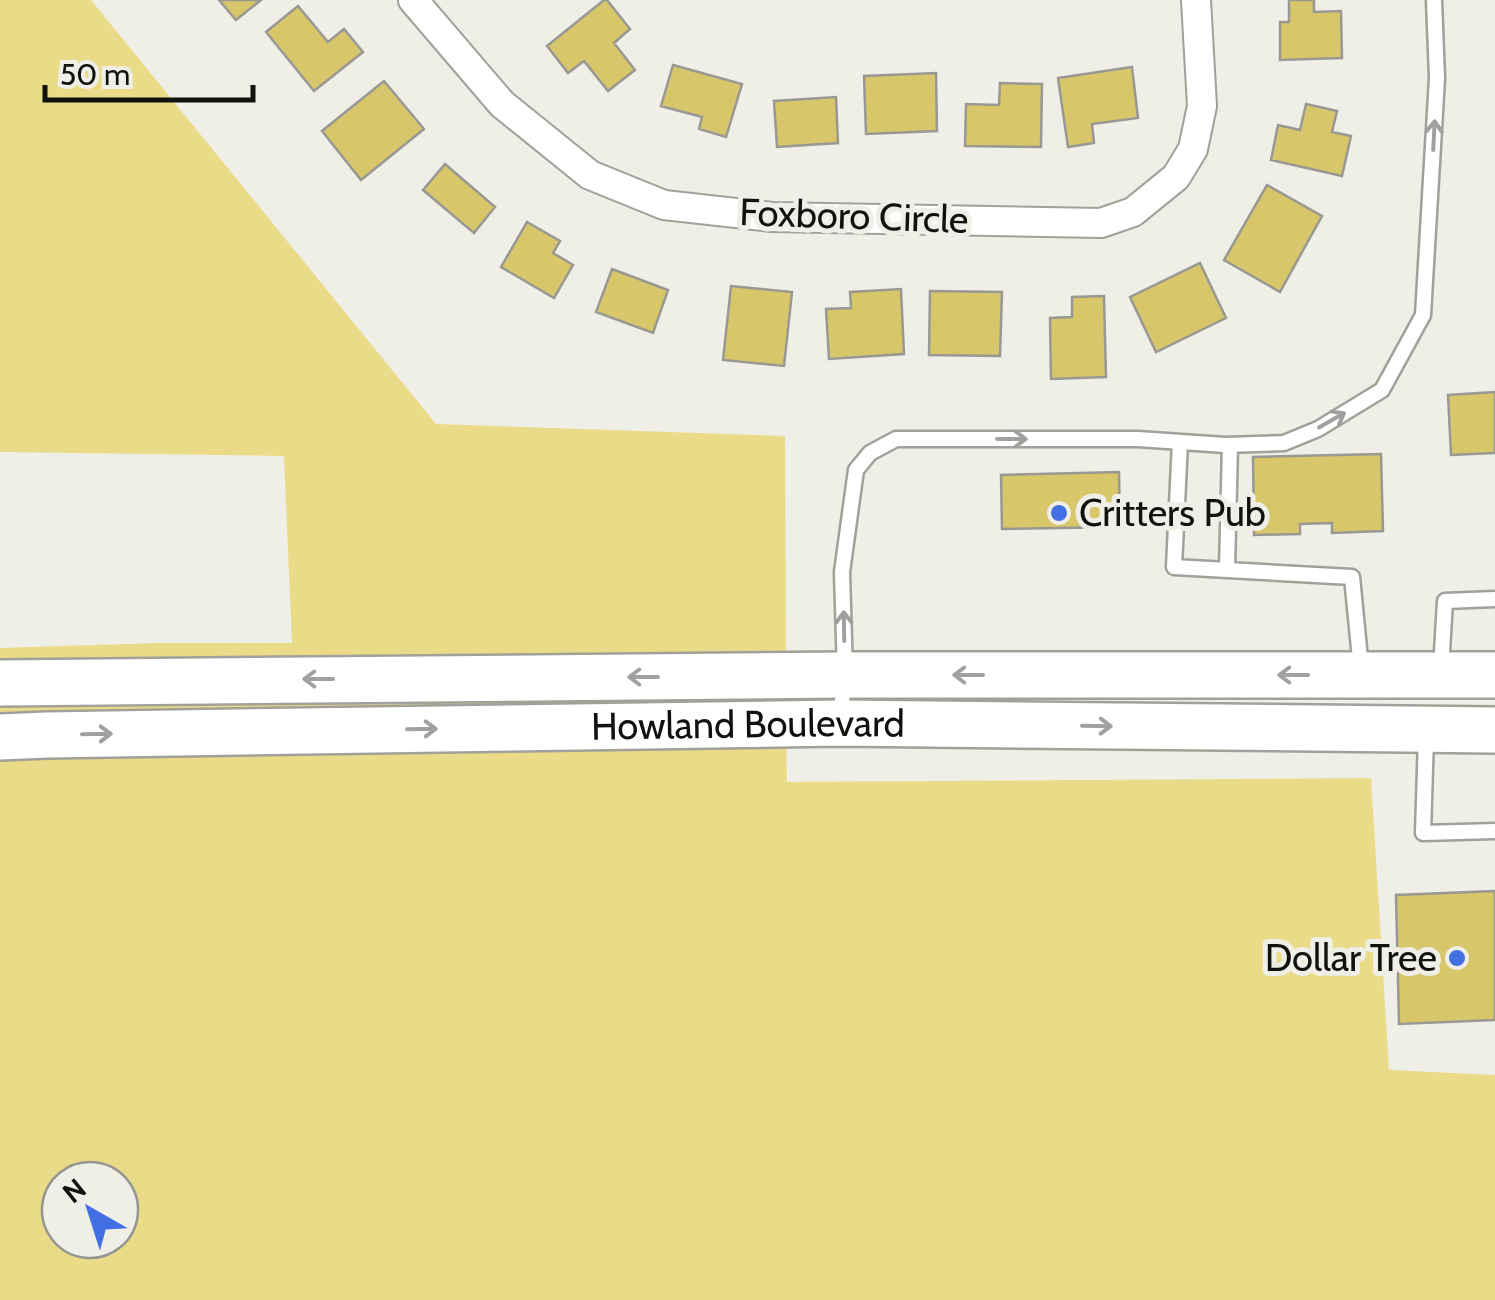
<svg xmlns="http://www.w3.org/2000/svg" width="1495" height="1300" viewBox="0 0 1495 1300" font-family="Cabin,sans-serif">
  <rect width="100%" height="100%" fill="#efeee7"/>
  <path fill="#eadb88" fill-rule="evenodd" d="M0,0H91L436,424L785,436L786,660L0,667V648L159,643H292L284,456L0,452Z
    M786,691V709L0,722V698Z
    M786,740L787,782L1371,778L1389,1070L1495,1075V1300H0V753ZM60,1180H120V1240H60Z"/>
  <path fill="#d7c66a" stroke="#999892" stroke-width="2.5" d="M219,0H261L236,20Z
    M604,0H607L630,29L614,43L635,70L608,91L584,61L568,73L547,46Z
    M1289,0H1314V12L1341,11L1342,58L1280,60V22H1289Z
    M298,6L328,42L344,29L363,52L314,91L266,32Z
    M673,65L742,84L726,137L699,129L702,117L661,106Z
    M1132,67L1138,118L1092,124L1094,143L1068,147L1058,78Z
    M936,73L937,131L866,134L864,76Z
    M384,81L424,129L361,180L322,131Z
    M1000,83L1042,84L1041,147L965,146L966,104L999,105Z
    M836,97L838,143L777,147L774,101Z
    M1306,104L1337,111L1332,132L1351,136L1342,176L1271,160L1278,125L1300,130Z
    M445,164L495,207L474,233L423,190Z
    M1267,185L1322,216L1280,292L1224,260Z
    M527,222L560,241L553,253L573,265L554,298L501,267Z
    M1200,263L1226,318L1156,352L1130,297Z
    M612,269L668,290L653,333L596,312Z
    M731,286L792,292L784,366L723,360Z
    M901,289L904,354L829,359L826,309L851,308L850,292Z
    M930,291L1002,292L1000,356L929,355Z
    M1104,296L1106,377L1051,379L1050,318L1072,317V297Z
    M1495,392V453L1451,455L1448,395Z
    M1381,454L1383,531L1332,533V523L1300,524V534L1254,535L1253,457Z
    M1119,472L1120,527L1002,529L1001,475Z
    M1495,891V1020L1399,1024L1396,895Z"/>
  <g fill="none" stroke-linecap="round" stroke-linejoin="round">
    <g stroke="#a1a099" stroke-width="19">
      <path id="lane" d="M1180,442L1174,567L1352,577L1361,669
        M1227,569L1230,445
        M1441,669L1445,601L1495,599
        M840,718L845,675L842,572L856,470L870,453L896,439H1138L1225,445L1284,443L1318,429L1382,390L1423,315L1437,78L1434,0
        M1426,737L1423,833L1495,831"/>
    </g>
    <g stroke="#a1a099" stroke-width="32">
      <path id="street" d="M413,0L502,104L590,175L664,205L772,217L1101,223L1133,212L1176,177L1193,149L1202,106L1196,0"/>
    </g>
    <g stroke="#a1a099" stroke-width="50">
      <g id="primary">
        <path d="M0,683L845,675H1495"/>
        <path id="s1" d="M0,737L47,735L839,723L1495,730"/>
      </g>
    </g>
    <use href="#lane" stroke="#fff" stroke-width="14"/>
    <use href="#street" stroke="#fff" stroke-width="28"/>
    <use href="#primary" stroke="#fff" stroke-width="45"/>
  </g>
  <defs><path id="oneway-shaft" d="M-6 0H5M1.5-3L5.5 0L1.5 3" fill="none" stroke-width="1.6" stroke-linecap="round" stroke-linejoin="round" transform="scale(2.5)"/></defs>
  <g stroke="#a0a09f">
    <use href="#oneway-shaft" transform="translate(1434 135) rotate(-87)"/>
    <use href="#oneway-shaft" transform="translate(1332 420) rotate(-30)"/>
    <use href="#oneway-shaft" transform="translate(1012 439)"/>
    <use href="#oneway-shaft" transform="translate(844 626) rotate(-91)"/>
    <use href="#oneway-shaft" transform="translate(968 675) rotate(-180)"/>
    <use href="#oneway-shaft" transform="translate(1293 675) rotate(180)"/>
    <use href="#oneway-shaft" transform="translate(643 677) rotate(180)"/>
    <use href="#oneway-shaft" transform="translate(318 679) rotate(180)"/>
    <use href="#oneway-shaft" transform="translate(1097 726) rotate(1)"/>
    <use href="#oneway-shaft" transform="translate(422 729) rotate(-1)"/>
    <use href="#oneway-shaft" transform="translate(97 734) rotate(-1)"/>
  </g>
  <g fill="#4270e2" stroke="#efeee7" stroke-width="4">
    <circle cx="1059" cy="513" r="10"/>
    <circle cx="1457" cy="958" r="10"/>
  </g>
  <g text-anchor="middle" stroke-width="10" stroke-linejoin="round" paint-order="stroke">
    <g font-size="38" fill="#11110e" stroke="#efeee7">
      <text transform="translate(854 216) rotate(2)" y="13">Foxboro Circle</text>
      <text dy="13" stroke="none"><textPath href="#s1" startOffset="748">Howland Boulevard</textPath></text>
    </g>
    <g font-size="38" fill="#11110e" stroke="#efeee7" text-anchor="start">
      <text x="1079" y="526">Critters Pub</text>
      <text x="1437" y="971" text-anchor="end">Dollar Tree</text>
    </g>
  </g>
  <g transform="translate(90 1210) rotate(321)"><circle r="48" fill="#efeee7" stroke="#969690" stroke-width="2.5"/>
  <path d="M0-8L18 38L0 25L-18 38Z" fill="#4270e2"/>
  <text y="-15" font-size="28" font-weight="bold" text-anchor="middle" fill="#11110e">N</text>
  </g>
  <path d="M45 85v15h208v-15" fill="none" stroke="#11110e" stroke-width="5"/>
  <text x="60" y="85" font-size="30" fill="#11110e" stroke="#efeee7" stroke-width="8" paint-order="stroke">50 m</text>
</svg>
